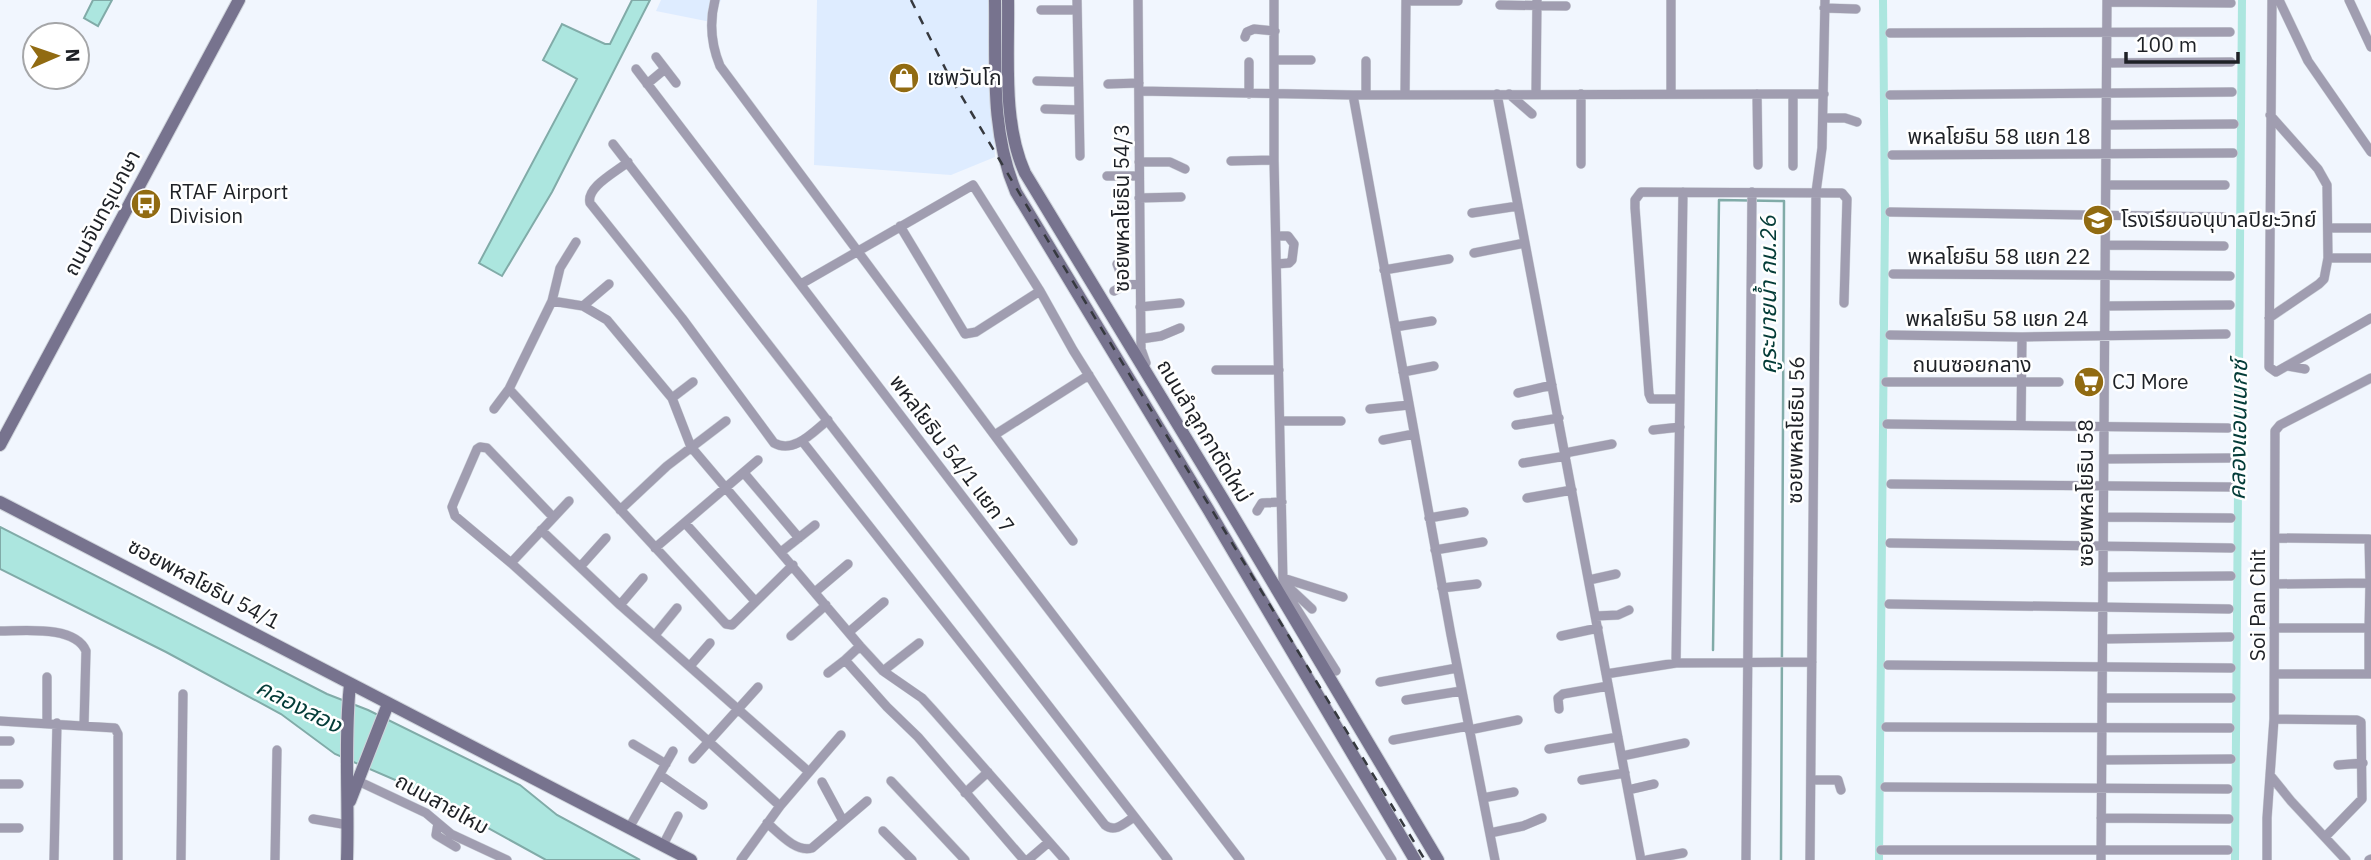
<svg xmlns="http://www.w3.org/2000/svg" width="2371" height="860" viewBox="0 0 2371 860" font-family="'IBM Plex Sans','Noto Sans Thai',sans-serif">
  <rect width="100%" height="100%" fill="#f1f6fe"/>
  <path fill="#deecff" d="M661,0H721L711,22L656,11Z
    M817,0H988L995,157L951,175L814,165Z"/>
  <path fill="#ace6df" stroke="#81aba8" stroke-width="2" d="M93,0H112L98,26L84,18Z
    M632,0H650L552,192L502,276L479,263L577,79L543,60L562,24L605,44H610Z
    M0,527L327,694L368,710L520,785L557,815L640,860H546L423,792L335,754L281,714L166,652L0,569Z"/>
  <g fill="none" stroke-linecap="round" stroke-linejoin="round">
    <path stroke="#81aba8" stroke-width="2.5" d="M1713,650L1719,200L1784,201L1781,860"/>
    <path stroke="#ace6df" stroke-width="8" d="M1879,860L1885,216L1883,0
      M2235,860L2242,0"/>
    <g stroke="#cfd4db" stroke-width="10">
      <path id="street" d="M715,0C709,23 711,44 720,66L1073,541
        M1077,0L1080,156
        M1138,0L1141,349L1146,363
        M1274,0V160L1283,582L1286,592L1336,671
        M2272,0L2269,367L2276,372L2371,318
        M2279,0L2308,61L2371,152
        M2349,0L2371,47
        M1406,1H1458
        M2107,2L2231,3
        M1500,5L1566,6
        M1824,8L1856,9
        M1041,10H1077
        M1890,33L2230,32
        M1245,37L1247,32L1254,29L1275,31
        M656,57L676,83
        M1275,60H1311
        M1366,61V95
        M1249,62V94
        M2107,63L2231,62
        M636,69L1240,860
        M1037,81L1078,82
        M647,84L665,69
        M1108,84L1139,83
        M1139,91L1353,95L1824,94
        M1405,94L1406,0
        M1497,94L1641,860
        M1509,94L1532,114
        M1536,94L1537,0
        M1581,94V164
        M1671,94V0
        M1757,94L1758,165
        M1353,95L1451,635L1495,860
        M1890,95L2232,92
        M1045,109L1079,110
        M1823,118H1845L1857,122
        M2107,125L2234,124
        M613,144L1168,860
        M1892,155L2233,153
        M1231,161L1274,160
        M628,162C616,172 586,187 590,203L682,318L774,443C794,454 813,432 828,420
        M1139,162H1170L1185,169
        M1793,166V94
        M1107,176H1139
        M2106,185H2225
        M1139,198L1181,197
        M1890,212L2224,217
        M1472,213L1518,206
        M900,226L965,334L976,332L1040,291
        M2328,228H2371
        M1276,236H1288L1294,244L1292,260L1289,263L1277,264
        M2106,245L2224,246
        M1474,253L1525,243
        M2328,258H2371
        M1117,264L1125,285
        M1384,270L1449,259
        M1893,274L2230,276
        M801,284L973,185L1040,291L1073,350L1392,860
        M1114,291L1125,285L1140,284
        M552,301L583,306L607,320L672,398L691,447L860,646L883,671L922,698L933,710L1065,860
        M583,306L609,284
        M2105,306L2230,305
        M1140,307L1180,303
        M2269,318L2319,284L2324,279L2328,258L2327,185L2318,169L2270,115
        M1395,327L1432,321
        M1890,335L2022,337L2226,334
        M1141,339L1161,336L1180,328
        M2288,366L2305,369
        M1216,370H1279
        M1403,372L1434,366
        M1886,382H2059
        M509,389L726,624L732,625L793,565
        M1518,393L1552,385
        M672,398L693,382
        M1680,399H1651L1649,394L1635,208V200L1641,192L1842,193L1847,199L1844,303
        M494,409L509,389L552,301L560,268L576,242
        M1370,409L1409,405
        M1280,421H1341
        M1887,424L2228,428
        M1516,425L1559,418
        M2021,425L2022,337
        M1653,430L1680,427
        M996,434L1089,375
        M1383,440L1414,434
        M802,441L1105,825C1115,833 1125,823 1134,817
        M1565,453L1612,444
        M2104,459L2229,458
        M1523,463L1566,456
        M744,473L799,538
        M1891,484L2232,487
        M1527,498L1572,490
        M620,510L667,466L726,421
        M1257,511L1262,503L1282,502
        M553,517L487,448L480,447L477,449L454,502L452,507L455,516L511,563L780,806
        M2104,517L2231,518
        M1429,518L1464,512
        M685,523L755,601
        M541,530L620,605L809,772
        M2275,538L2369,539L2370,583
        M1890,543L2231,548
        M655,548L758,460
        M1435,550L1483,542
        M781,552L815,525
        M511,563L569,501
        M580,567L606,538
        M2103,577L2231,576
        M1283,578L1343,597
        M1589,580L1616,574
        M1283,582L1312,609
        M2275,584L2370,583L2369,628
        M1442,588L1477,584
        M815,592L848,564
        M1889,604L2229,609
        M620,605L643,578
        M1596,616L1618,615L1629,610
        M2274,628H2369V674
        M0,631C24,631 75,625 86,651L84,725
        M849,632L884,602
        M655,635L677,608
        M791,636L826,605
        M1561,636L1598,628
        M2103,639L2230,637
        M860,646L845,660L887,707L918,737L1024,860
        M1676,663L1683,192
        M1888,665L2231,668
        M690,666L710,643
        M883,671L919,643
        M828,673L845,660
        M1606,674L1676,663L1812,662
        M2275,674H2371
        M1380,682L1457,668
        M2102,698H2231
        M1406,700L1461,691
        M1559,709L1558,698L1563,694L1608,686
        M2274,719L2357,720L2361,722L2362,799L2325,837
        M0,721L115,728L118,734V860
        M47,723V677
        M1886,727L2230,728
        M1469,730L1518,720
        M1393,740L1468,726
        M0,741H10
        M633,744L666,764
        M1549,749L1618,737
        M1622,756L1685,743
        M693,759L758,687
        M2102,760L2231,759
        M2338,765L2363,763
        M660,775L703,805
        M2270,775L2291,801L2346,860
        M1582,780L1625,773
        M1811,780H1838L1841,790
        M358,781L426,813L451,834L507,860
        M891,781L965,860
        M822,782L843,821
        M0,784H19
        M1885,787L2228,789
        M1628,790L1654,784
        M965,793L988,772
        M1483,798L1514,792
        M2101,818L2229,819
        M313,819L348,825
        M438,823L436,835L456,847
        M767,823C779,833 796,853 812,848L867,801
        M0,828H19
        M629,828L673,751
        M883,831L912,860
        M1490,833L1523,826L1542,818
        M663,845L678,816
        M1881,850H2228
        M54,860L57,723
        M181,860L183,694
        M275,860L277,750
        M741,860L780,806L841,735
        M1028,860L1049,842
        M1647,860L1683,853
        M1746,860L1752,192
        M1810,860L1816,192L1822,148L1825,0
        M2101,860L2107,0
        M2267,860V818L2274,719L2275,431L2280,425L2371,378
        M2369,860L2371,859"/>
    </g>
    <g stroke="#cfd4db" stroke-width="14">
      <path id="secondary" d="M995,0C996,65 990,131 1016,192L1208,509L1415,860
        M1008,0C1009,54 1002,123 1025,173L1223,499L1438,860
        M0,445L239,0
        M0,502L691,860
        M350,801L388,704
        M347,860C349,801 344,742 350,684"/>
    </g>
    <use href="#street" stroke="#a09db0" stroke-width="9"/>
    <use href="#secondary" stroke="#77738e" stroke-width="12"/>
    <path stroke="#36393f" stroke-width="2.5" stroke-dasharray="9 9" stroke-linecap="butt" d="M911,0L946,70L1030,211L1425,860"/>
  </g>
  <defs>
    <g id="shop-disc" transform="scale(1.575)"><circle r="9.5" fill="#916b12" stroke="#fff"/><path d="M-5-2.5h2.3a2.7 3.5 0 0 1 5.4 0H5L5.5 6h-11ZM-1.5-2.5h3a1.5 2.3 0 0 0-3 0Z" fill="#fff"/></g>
    <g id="bus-disc" transform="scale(1.575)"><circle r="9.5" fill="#916b12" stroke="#fff"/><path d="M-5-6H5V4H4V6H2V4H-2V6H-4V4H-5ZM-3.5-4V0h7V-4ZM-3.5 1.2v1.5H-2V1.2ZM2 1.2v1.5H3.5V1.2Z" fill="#fff"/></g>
    <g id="school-disc" transform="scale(1.575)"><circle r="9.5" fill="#916b12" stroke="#fff"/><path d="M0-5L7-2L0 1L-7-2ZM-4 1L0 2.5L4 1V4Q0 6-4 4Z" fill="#fff"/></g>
    <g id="supermarket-disc" transform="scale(1.575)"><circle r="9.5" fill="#916b12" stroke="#fff"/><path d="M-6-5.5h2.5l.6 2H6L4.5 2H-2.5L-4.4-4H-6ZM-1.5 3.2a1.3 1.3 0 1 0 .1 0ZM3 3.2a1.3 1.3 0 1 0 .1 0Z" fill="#fff"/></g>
  </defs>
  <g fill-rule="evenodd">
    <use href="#shop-disc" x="904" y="78"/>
    <use href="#bus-disc" x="146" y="204"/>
    <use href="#school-disc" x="2098" y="220"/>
    <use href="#supermarket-disc" x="2089" y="382"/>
  </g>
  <g text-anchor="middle" stroke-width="5" stroke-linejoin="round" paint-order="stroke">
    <g font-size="21" fill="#1e2126" stroke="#fff" text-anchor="start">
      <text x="927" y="85">เซพวันโก</text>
      <text x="169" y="199">RTAF Airport<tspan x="169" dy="24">Division</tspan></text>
      <text x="2121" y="227">โรงเรียนอนุบาลปิยะวิทย์</text>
      <text x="2112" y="389">CJ More</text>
    </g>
    <g font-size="21" fill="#1e2126" stroke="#fff">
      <text x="1999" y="144">พหลโยธิน 58 แยก 18</text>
      <text transform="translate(1122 208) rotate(-90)" y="7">ซอยพหลโยธิน 54/3</text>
      <text transform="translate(102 213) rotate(-62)" y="7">ถนนจันทรุเบกษา</text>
      <text x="1999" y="264">พหลโยธิน 58 แยก 22</text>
      <text x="1997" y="326">พหลโยธิน 58 แยก 24</text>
      <text x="1972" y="372">ถนนซอยกลาง</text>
      <text transform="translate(1796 430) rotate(-89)" y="7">ซอยพหลโยธิน 56</text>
      <text transform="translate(1204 431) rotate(59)" y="7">ถนนลำลูกกาตัดใหม่</text>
      <text transform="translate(952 454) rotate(53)" y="7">พหลโยธิน 54/1 แยก 7</text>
      <text transform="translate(2086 493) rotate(-90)" y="7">ซอยพหลโยธิน 58</text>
      <text transform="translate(204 584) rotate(28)" y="7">ซอยพหลโยธิน 54/1</text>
      <text transform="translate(2258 605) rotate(-90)" y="7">Soi Pan Chit</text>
      <text transform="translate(442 804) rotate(29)" y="7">ถนนสายไหม</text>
    </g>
    <g font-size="23" font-style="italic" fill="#043c38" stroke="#fff">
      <text transform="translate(1768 294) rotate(-90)" y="8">คูระบายน้ำ กม.26</text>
      <text transform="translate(2238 430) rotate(-89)" y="8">คลองแอนเนกซ์</text>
      <text transform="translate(299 706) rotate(27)" y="8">คลองสอง</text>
    </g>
  </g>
  <g transform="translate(56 56) rotate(88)"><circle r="33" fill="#ffffff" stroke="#a5a6a8" stroke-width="2"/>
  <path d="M0-5L12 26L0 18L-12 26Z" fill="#916b12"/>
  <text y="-10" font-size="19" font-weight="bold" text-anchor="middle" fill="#1e2126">N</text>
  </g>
  <path d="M2126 52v10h112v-10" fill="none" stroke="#1e2126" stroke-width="3.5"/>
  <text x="2136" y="52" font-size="21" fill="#1e2126" stroke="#ffffff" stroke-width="5" paint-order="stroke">100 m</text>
</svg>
